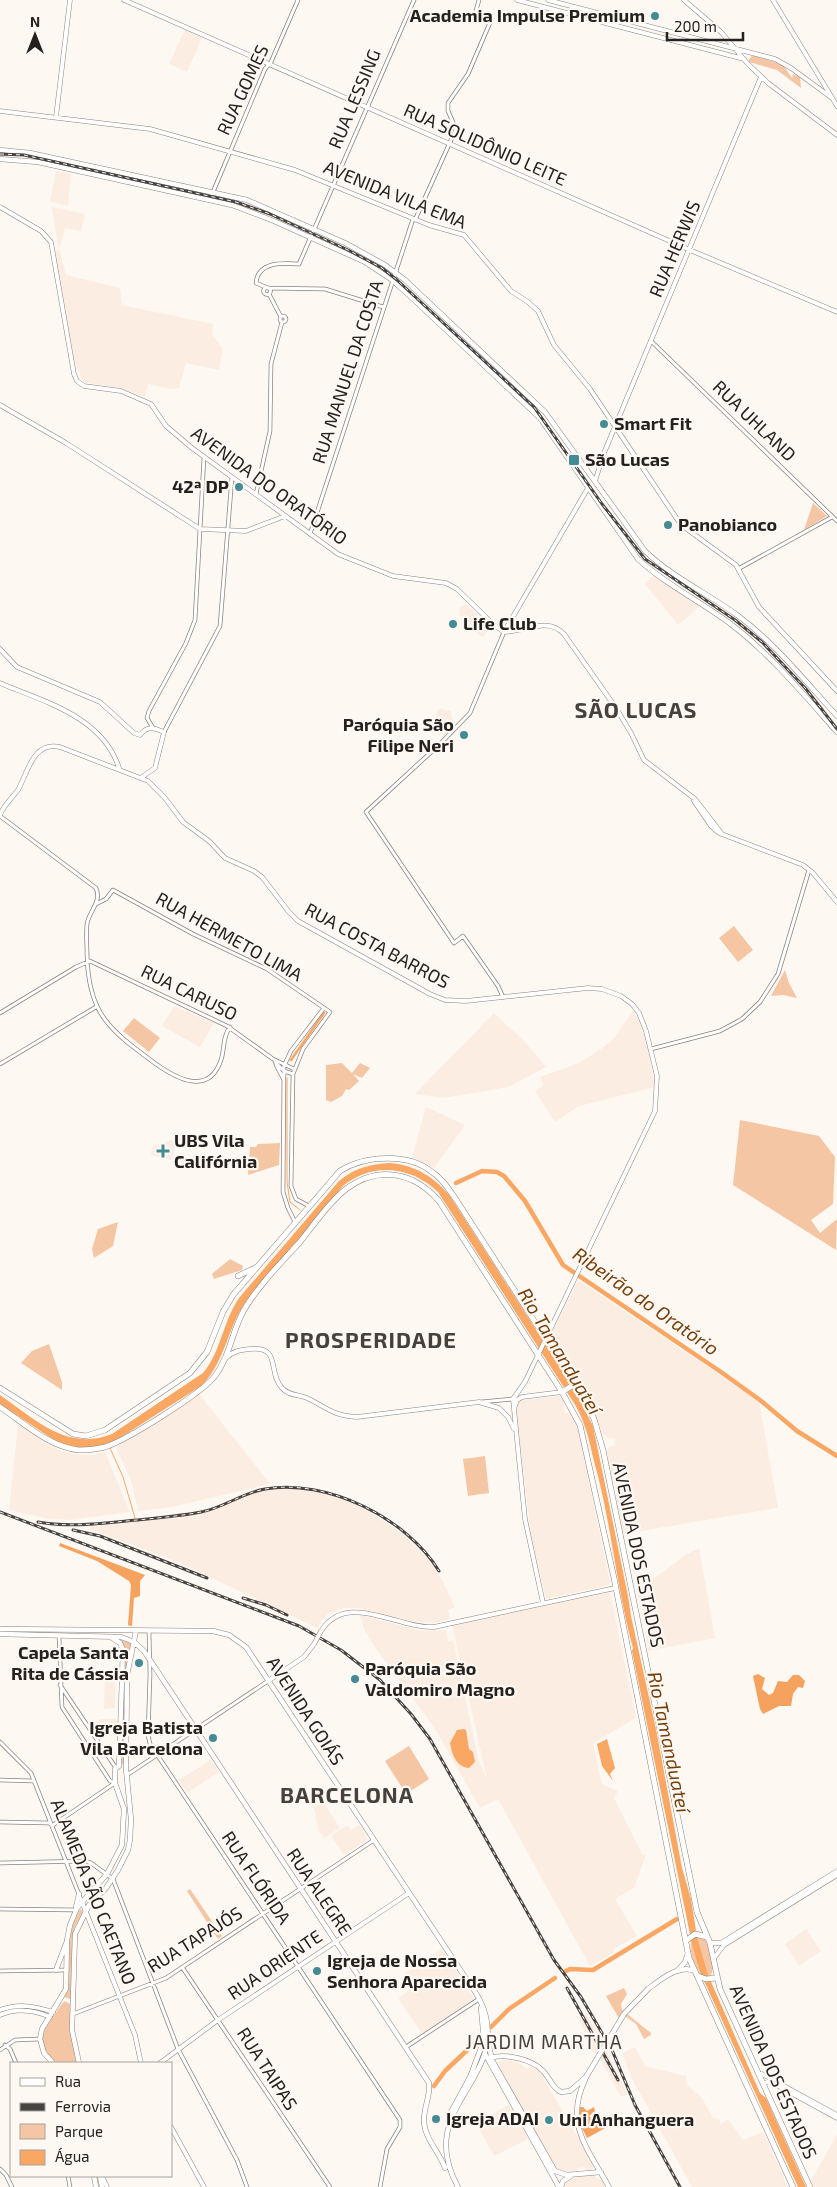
<svg xmlns="http://www.w3.org/2000/svg" width="837" height="2187" viewBox="0 0 837 2187" font-family="'Exo 2',sans-serif">
  <rect width="100%" height="100%" fill="#fef8f3"/>
  <path fill="#fcede3" d="M185,29L202,38L187,72L169,64Z
    M56,171L71,173L68,206L50,201Z
    M52,207L85,214L81,231L65,228L60,247L58,246Z
    M55,250H60L66,275L120,288L122,305L213,324L212,334L223,349L219,370L186,363L179,388L171,389L148,384L145,397L121,388L83,382L74,359Z
    M654,575L700,606L678,625L645,584Z
    M466,604L490,627L483,637L479,635L459,614L460,607Z
    M442,709L451,711V717L457,724L444,736L434,721L438,710Z
    M174,1006L214,1023L200,1047L162,1026Z
    M633,1011L639,1021L647,1044L655,1087L579,1106L555,1122L535,1091L543,1086L540,1077L579,1063L604,1047L614,1038Z
    M494,1013L523,1040L546,1067L508,1087L444,1098L415,1094Z
    M426,1107L465,1125L434,1168L412,1157Z
    M171,1140H178L171,1160L150,1155L154,1146Z
    M578,1280L759,1401L778,1508L623,1534L616,1498L622,1494L621,1486L612,1482L606,1451L610,1446L615,1445V1438H609L602,1433L590,1400L550,1336Z
    M199,1394L270,1484L172,1507L138,1511L132,1483L116,1447Z
    M559,1396L563,1399L565,1413H571L578,1430L610,1582L609,1585L546,1599L531,1536L516,1408L518,1402L523,1400Z
    M18,1424L44,1442L61,1451L78,1455H93L105,1452L130,1512L69,1520L44,1518L9,1510Z
    M289,1488L309,1490L347,1500L365,1509L402,1533L433,1564L440,1576L455,1607L448,1610L450,1619L436,1623L423,1622L408,1621L357,1608H344L328,1614L322,1620L317,1628L178,1562L89,1529L91,1526L213,1510L251,1493L270,1489Z
    M699,1548L715,1638L648,1651L646,1632L651,1631L648,1615L641,1609L636,1588L659,1575L684,1556Z
    M610,1592L636,1718L593,1743L602,1784L618,1791L614,1798L642,1854L646,1855L634,1888L615,1899L637,1936L615,1948L613,1953L590,1966L498,1799L480,1808L434,1727L374,1646L364,1629L360,1615L423,1631L446,1630L448,1641L453,1640L479,1762L487,1779L452,1625Z
    M105,1669H115V1708L104,1709Z
    M101,1719H116L117,1723L96,1736L90,1727Z
    M211,1760L219,1772L187,1793L179,1780Z
    M323,1802L340,1828L324,1838L318,1829L314,1807Z
    M348,1825L351,1830L359,1825L368,1839L344,1855L331,1836Z
    M806,1929L821,1951L799,1966L785,1944Z
    M442,1949L474,1999L422,2034L398,1998L414,1987L405,1973Z
    M586,2014L596,2031L599,2030L607,2046L605,2048L613,2063L612,2064L628,2094L621,2097L597,2053L594,2054L587,2040L589,2038L578,2018Z
    M635,2047L645,2066L686,2076L687,2085L702,2098L713,2118L719,2119L721,2124L728,2119L743,2140L763,2132L788,2187H692L631,2077L622,2053Z
    M510,2060L519,2063L527,2069L531,2066L540,2072L580,2141L593,2165V2170H587L585,2167L578,2168L576,2171L563,2172L556,2169L497,2065L498,2061Z
    M509,2105L528,2139L494,2156L476,2123Z
    M837,2134V2187H814L811,2181Z
    M593,2175L602,2180L605,2187H563L566,2181L571,2178Z"/>
  <path fill="#f5c6a4" d="M753,55L783,65L792,78L793,74L800,77L801,88L777,70L749,62V59Z
    M813,503L827,516L804,530Z
    M734,926L753,950L738,962L719,938Z
    M785,970L789,983L797,998L783,995L771,996Z
    M134,1018L160,1038L149,1052L123,1031Z
    M342,1063L352,1073L360,1063L370,1068L362,1078L353,1074L359,1081L349,1090L346,1089L342,1096L331,1102L326,1100V1065Z
    M740,1120L819,1136L835,1157L833,1204L811,1220L820,1233L837,1219L836,1250L733,1185Z
    M280,1143L279,1165L248,1175L250,1147H256L258,1144Z
    M118,1222L113,1246L94,1258L92,1249L98,1229Z
    M230,1259L243,1266L242,1270L214,1279L212,1274Z
    M49,1344L62,1382V1390L21,1363L32,1351Z
    M485,1456L489,1493L468,1496L463,1459Z
    M120,1640L131,1643L127,1669L125,1765L121,1763L125,1650Z
    M409,1746L429,1779L406,1794L385,1761Z
    M190,1889L222,1936L218,1939L187,1891Z
    M80,1909L83,1911L74,1929L71,1999L64,1997L68,1988L70,1931Z
    M695,1936L704,1938C709,1947 716,1966 711,1975L707,1977L701,1975C695,1965 687,1950 692,1938Z
    M624,1988L627,1994L621,2004L622,2010L651,2033V2035L644,2039L636,2024L625,2016L621,2022L606,1996Z
    M65,2001L70,2004V2028L78,2063H57C36,2045 40,2034 55,2014C58,2010 60,2005 65,2001Z"/>
  <path fill="#f6a25f" d="M60,1543L145,1575L140,1581V1596L134,1598L132,1626L128,1625L131,1585L129,1581L97,1561L59,1546Z
    M758,1674L765,1678L762,1689L769,1695L773,1693L778,1681L787,1682L793,1675H799L805,1681L803,1688L798,1687L793,1694L791,1706H779L763,1714L760,1709L753,1676Z
    M579,2107H583L587,2111L594,2107L595,2111L589,2116L595,2122L598,2121L599,2124L606,2122L609,2126L587,2138L581,2126Z"/>
  <path fill="#fba764" d="M390,1163C415,1165 434,1177 450,1196L574,1389L593,1426L628,1596L631,1616L656,1729L682,1868L691,1899L697,1937L708,1975L760,2093L766,2098L806,2187H798L700,1972L692,1944L632,1651L633,1648C617,1590 612,1530 597,1472C589,1444 589,1429 574,1403L438,1192C411,1166 372,1162 343,1186L245,1303C227,1329 225,1363 201,1386L115,1441L98,1447L82,1448L60,1444L0,1404V1395C35,1419 67,1452 112,1434L203,1373C221,1352 223,1321 239,1298L339,1181C355,1168 370,1164 390,1163Z
    M464,1729L466,1730L469,1749L473,1752L475,1762L469,1768C456,1767 452,1754 450,1743L457,1730Z
    M607,1739L615,1768L610,1774L613,1781L602,1766L597,1744Z"/>
  <g fill="none" stroke-linecap="round" stroke-linejoin="round">
    <path stroke="#fba764" stroke-width="1" d="M287,1078V1182L290,1202L300,1210
      M110,1448L123,1477L135,1518
      M129,1625L136,1572"/>
    <path stroke="#fba764" stroke-width="2.5" d="M291,1060L324,1013"/>
    <path stroke="#fba764" stroke-width="4.5" d="M456,1183L482,1171L497,1172L504,1176L525,1201L563,1265L721,1372L760,1400L797,1431L837,1456
      M564,1972L570,1969L593,1970L677,1919
      M491,2027L509,2009L555,1978
      M434,2086L445,2071L480,2038"/>
    <g stroke="#8b837e" stroke-width="4.5">
      <path id="tertiary" d="M208,199L213,192L265,69L271,62L298,0
        M415,220L456,129L448,111V103L468,74L492,18L475,14L479,0
        M263.5 291a3.5 3.5 0 1 1 7 0a3.5 3.5 0 1 1-7 0Z
        M268,288L256,283C258,261 283,263 299,264L414,0
        M269,288L325,289L383,307
        M269,294L281,317
        M280 319a3 3 0 1 1 6 0a3 3 0 1 1-6 0Z
        M651,341L837,521
        M256,494L270,431L271,364L282,322
        M310,534L413,219
        M738,569L832,517
        M153,728L147,718L149,711L186,643L195,620L204,457
        M164,732L220,626L232,477
        M0,816L96,888C102,902 89,911 87,924C86,934 87,944 87,954C88,1015 110,1030 156,1064C177,1079 209,1096 221,1060C225,1048 222,1038 230,1027
        M96,904L106,899L113,890L193,934L267,969L330,1012L303,1049L293,1074L291,1186L296,1199L309,1206
        M503,997L498,986L463,936L454,943L366,812L441,743L470,713L504,632
        M0,1013L76,967L90,961L227,1026L273,1059L294,1069
        M651,1049L720,1031L742,1019L760,1002L778,974L809,870
        M275,1062L284,1071L293,1074
        M0,1064L96,1007
        M276,1065L284,1080
        M295,1222L288,1208L283,1192L284,1066L291,1051L324,1008
        M481,1402L513,1399
        M149,1631L150,1675L148,1735L150,1744L400,2120V2127L387,2149L380,2187
        M60,1685L116,1768
        M0,1742L31,1773L82,1902
        M127,1775L268,1681
        M0,1780L34,1781
        M0,1822L49,1823L52,1825
        M53,1825L115,1783L110,1781L62,1707L59,1636
        M0,1863L85,1861L91,1863L113,1879L178,2049L237,2160L247,2187
        M0,1909L76,1910
        M182,1967L330,2187
        M0,1971L67,1970
        M73,2014L166,1978L374,1840
        M5,2045L10,2049L16,2063
        M406,2047L479,1999
        M0,2050L15,2040L40,2039
        M0,2169L6,2175L12,2187
        M68,2176L70,2187"/>
    </g>
    <g stroke="#8b837e" stroke-width="5">
      <path id="secondary" d="M124,0L690,250L837,312
        M517,0L744,59
        M548,0L775,59L791,68L832,98
        M684,0L721,32L747,63L768,83L837,135
        M773,0L837,106
        M0,111L150,129L295,170L429,225L464,235L511,291L528,302L538,311L554,345L590,389L677,519L684,527L736,565L759,607L837,691
        M56,117L70,0
        M0,207L41,231L51,242L74,374L77,381L84,386L121,391L151,404L166,426L192,448L338,554L393,576L446,583L457,589L494,625L504,632C525,632 547,616 564,634L616,708L631,733L644,760L695,799L722,834
        M0,405L66,443L200,529L246,531L285,516
        M595,481L604,453L761,77
        M504,632L588,488
        M0,649L17,667L100,702L134,733L140,735C148,725 154,728 164,732L155,768L142,777
        M0,683C45,702 103,717 119,768
        M694,801L711,826L719,833L803,865L813,873L837,902
        M0,815C3,806 12,798 18,790C28,772 33,741 60,747L148,781L165,798L183,822L209,841L225,858L254,871L262,877L289,912L298,921L430,994L445,1000L466,1001L588,988L602,989L621,996L632,1004L639,1013L646,1031L657,1076L655,1111L525,1382L513,1399L525,1519L543,1603
        M226,1358C233,1351 240,1350 250,1349C282,1346 267,1372 282,1388C289,1396 298,1394 307,1398C326,1407 333,1416 357,1417L479,1402L499,1408L508,1417L514,1429
        M515,1406L517,1400L522,1397L562,1392
        M321,1631C347,1590 397,1629 434,1627L615,1588
        M268,1681L304,1657L314,1644
        M82,1902L135,2035L141,2063
        M710,1943H721L837,1871
        M714,1958L724,1945L837,1875
        M0,2010C18,2003 35,2006 53,2012
        M0,2015C16,2008 34,2010 50,2017
        M160,2063L218,2020L409,1893
        M759,2075L762,2074L837,2115
        M763,2084L769,2081L837,2118
        M171,2127L204,2187
        M102,2176L107,2187"/>
    </g>
    <g stroke="#8b837e" stroke-width="5.5">
      <path id="primary" d="M0,150L30,153L247,200L345,243L385,265L405,280L545,412L645,551C672,577 707,593 737,615C775,643 805,681 837,716
        M0,159L38,162L232,205L274,221L365,262L392,280L410,296L540,418L638,559C666,585 702,602 732,625C769,653 806,697 837,732
        M0,1629L213,1631L229,1635L246,1647L463,1974C471,1985 480,1997 484,2010C507,2083 414,2107 458,2187
        M0,1634L121,1637L134,1642L144,1651L429,2083C431,2096 423,2108 424,2122C425,2139 440,2153 445,2168
        M112,1638L120,1643L123,1650L119,1766
        M76,1907L79,1894
        M56,1970L67,1941
        M678,1970L685,1962L688,1953
        M648,1989C660,1980 679,1964 695,1971
        M489,2046L492,2060L555,2171L567,2175L601,2172
        M485,2054L559,2187
        M490,2058C505,2053 532,2059 543,2071C550,2078 552,2088 561,2092L570,2091L586,2077
        M53,2063L44,2053L40,2039L42,2029L66,1989L67,1940L70,1925L77,1908L107,1874L122,1845L124,1809L115,1783V1769L119,1766
        M79,2063L72,2030L75,1934L89,1905L106,1888L118,1870L128,1850L130,1840L131,1819L126,1769L127,1675L136,1631
        M585,2080C564,2124 588,2149 609,2187
        M451,2112L470,2077L484,2040L481,2008
        M94,2176L96,2187
        M100,2176L102,2187
        M561,2187L563,2181L571,2176"/>
    </g>
    <g stroke="#8b837e" stroke-width="6">
      <path id="trunk" d="M238,1276L257,1267
        M0,1388L73,1434L86,1436L105,1430L190,1373L207,1352L223,1312L233,1295L340,1171C365,1155 408,1153 432,1172C443,1179 450,1191 457,1201L580,1392L594,1419L603,1450L697,1912L710,1943L720,1989L810,2187
        M562,1392L575,1384
        M0,1407C24,1423 49,1447 79,1450C87,1450 97,1449 105,1447C127,1440 202,1393 215,1376C230,1356 232,1331 244,1310C258,1286 280,1264 299,1243C313,1226 329,1202 346,1189C378,1165 414,1172 439,1201L562,1392L580,1425L614,1578L689,1958L793,2187
        M687,1940L695,1934L707,1937
        M698,1976L706,1979L717,1978"/>
    </g>
    <use href="#tertiary" stroke="#fff" stroke-width="3"/>
    <use href="#secondary" stroke="#fff" stroke-width="4"/>
    <use href="#primary" stroke="#fff" stroke-width="4.5"/>
    <use href="#trunk" stroke="#fff" stroke-width="5"/>
    <g stroke="#474341" stroke-width="3">
      <path id="rail" d="M0,154L24,155L236,202L270,214L348,250L382,268L397,280L534,407L602,504L645,559L735,620L762,642L806,689L837,729
        M0,1512L299,1626L341,1650L380,1680L411,1714L430,1739L554,1960L581,1997L612,2050L635,2105L680,2187
        M38,1522C71,1528 104,1523 137,1520C158,1518 180,1516 201,1512C223,1508 242,1493 265,1489C326,1478 407,1518 439,1571
        M73,1530L100,1536L207,1578
        M243,1598L266,1605L287,1615
        M567,1988L618,2080"/>
    </g>
    <use href="#rail" stroke="#fef8f3" stroke-width="1" stroke-dasharray="4" stroke-linecap="butt"/>
    <g stroke="#8b837e" stroke-width="5" stroke-linecap="butt">
      <path id="secondary-bridge" d="M314,1644L321,1631"/>
    </g>
    <g stroke="#8b837e" stroke-width="5.5" stroke-linecap="butt">
      <path id="primary-bridge" d="M586,2077L624,2014L648,1989"/>
    </g>
    <use href="#secondary-bridge" stroke="#fff" stroke-width="4"/>
    <use href="#primary-bridge" stroke="#fff" stroke-width="4.5"/>
  </g>
  <g fill="#458b95" stroke="#fef8f3" stroke-width="2">
    <circle cx="655" cy="16" r="5"/>
    <circle cx="604" cy="424" r="5"/>
    <rect x="568" y="454" width="12" height="12" rx="2.5"/>
    <circle cx="239" cy="487" r="5"/>
    <circle cx="668" cy="525" r="5"/>
    <circle cx="453" cy="624" r="5"/>
    <circle cx="464" cy="735" r="5"/>
    <path d="M160.5 1143.5h5v5h5v5h-5v5h-5v-5h-5v-5h5z"/>
    <circle cx="139" cy="1663" r="5"/>
    <circle cx="355" cy="1679" r="5"/>
    <circle cx="213" cy="1738" r="5"/>
    <circle cx="317" cy="1971" r="5"/>
    <circle cx="436" cy="2119" r="5"/>
    <circle cx="549" cy="2120" r="5"/>
  </g>
  <g text-anchor="middle" stroke-width="4.5" stroke-linejoin="round" paint-order="stroke">
    <g font-size="18" font-weight="bold" fill="#24211f" stroke="#fef8f3" text-anchor="start">
      <text x="645" y="22" text-anchor="end">Academia Impulse Premium</text>
      <text x="614" y="430">Smart Fit</text>
      <text x="585" y="466">São Lucas</text>
      <text x="229" y="493" text-anchor="end">42ª DP</text>
      <text x="678" y="531">Panobianco</text>
      <text x="463" y="630">Life Club</text>
      <text x="454" y="731" text-anchor="end">Paróquia São<tspan x="454" dy="21">Filipe Neri</tspan></text>
      <text x="174" y="1147">UBS Vila<tspan x="174" dy="21">Califórnia</tspan></text>
      <text x="129" y="1659" text-anchor="end">Capela Santa<tspan x="129" dy="21">Rita de Cássia</tspan></text>
      <text x="365" y="1675">Paróquia São<tspan x="365" dy="21">Valdomiro Magno</tspan></text>
      <text x="203" y="1734" text-anchor="end">Igreja Batista<tspan x="203" dy="21">Vila Barcelona</tspan></text>
      <text x="327" y="1967">Igreja de Nossa<tspan x="327" dy="21">Senhora Aparecida</tspan></text>
      <text x="446" y="2125">Igreja ADAI</text>
      <text x="559" y="2126">Uni Anhanguera</text>
    </g>
    <g font-size="18" fill="#24211f" stroke="#fef8f3">
      <text transform="translate(243 90) rotate(-65)" y="6">RUA GOMES</text>
      <text transform="translate(355 99) rotate(-67)" y="6">RUA LESSING</text>
      <text transform="translate(485 145) rotate(24)" y="6">RUA SOLIDÔNIO LEITE</text>
      <text transform="translate(395 195) rotate(22)" y="6">AVENIDA VILA EMA</text>
      <text transform="translate(675 249) rotate(-67)" y="6">RUA HERWIS</text>
      <text transform="translate(348 372) rotate(-72)" y="6">RUA MANUEL DA COSTA</text>
      <text transform="translate(754 421) rotate(44)" y="6">RUA UHLAND</text>
      <text transform="translate(269 486) rotate(36)" y="6">AVENIDA DO ORATÓRIO</text>
      <text transform="translate(229 937) rotate(29)" y="6">RUA HERMETO LIMA</text>
      <text transform="translate(377 946) rotate(28)" y="6">RUA COSTA BARROS</text>
      <text transform="translate(189 993) rotate(26)" y="6">RUA CARUSO</text>
      <text transform="translate(638 1555) rotate(78)" y="6">AVENIDA DOS ESTADOS</text>
      <text transform="translate(305 1711) rotate(57)" y="6">AVENIDA GOIÁS</text>
      <text transform="translate(256 1878) rotate(56)" y="6">RUA FLÓRIDA</text>
      <text transform="translate(93 1892) rotate(68)" y="6">ALAMEDA SÃO CAETANO</text>
      <text transform="translate(319 1892) rotate(56)" y="6">RUA ALEGRE</text>
      <text transform="translate(195 1940) rotate(-32)" y="6">RUA TAPAJÓS</text>
      <text transform="translate(275 1965) rotate(-34)" y="6">RUA ORIENTE</text>
      <text transform="translate(267 2069) rotate(57)" y="6">RUA TAIPAS</text>
      <text transform="translate(773 2072) rotate(66)" y="6">AVENIDA DOS ESTADOS</text>
    </g>
    <g font-size="19" font-style="italic" fill="#753f0b" stroke="#fef8f3">
      <text transform="translate(646 1301) rotate(35)" y="7">Ribeirão do Oratório</text>
      <text transform="translate(560 1351) rotate(59)" y="7">Rio Tamanduateí</text>
      <text transform="translate(669 1742) rotate(78)" y="7">Rio Tamanduateí</text>
    </g>
    <g font-size="19" letter-spacing="1" fill="#47413c" stroke="#fef8f3">
      <text x="544" y="2049">JARDIM MARTHA</text>
    </g>
    <g font-size="22" font-weight="bold" letter-spacing="1" fill="#47413c" stroke="#fef8f3">
      <text x="636" y="718">SÃO LUCAS</text>
      <text x="371" y="1348">PROSPERIDADE</text>
      <text x="347" y="1803">BARCELONA</text>
    </g>
  </g>
  <rect x="10" y="2062" width="162" height="115" fill="#fef8f3" stroke="#a7a29e"/>
  <rect x="20" y="2078" width="25" height="8" fill="#ffffff" stroke="#a7a29e"/>
  <text x="55" y="2087" font-size="15" fill="#24211f">Rua</text>
  <rect x="20" y="2103" width="25" height="8" fill="#474341" stroke="#a7a29e"/>
  <text x="55" y="2112" font-size="15" fill="#24211f">Ferrovia</text>
  <rect x="20" y="2124" width="25" height="15" fill="#f5c6a4" stroke="#a7a29e"/>
  <text x="55" y="2137" font-size="15" fill="#24211f">Parque</text>
  <rect x="20" y="2150" width="25" height="15" fill="#fba764" stroke="#a7a29e"/>
  <text x="55" y="2162" font-size="15" fill="#24211f">Água</text>
  <g transform="translate(35 35)" stroke="#fef8f3" stroke-width="4" paint-order="stroke">
  <path d="M0-4L9 19L0 12L-9 19Z" fill="#24211f"/>
  <text y="-8" font-size="14" font-weight="bold" text-anchor="middle" fill="#24211f">N</text>
  </g>
  <path d="M667 32v8h76v-8" fill="none" stroke="#24211f" stroke-width="2.5"/>
  <text x="674" y="32" font-size="15" fill="#24211f" stroke="#fef8f3" stroke-width="4" paint-order="stroke">200 m</text>
</svg>
